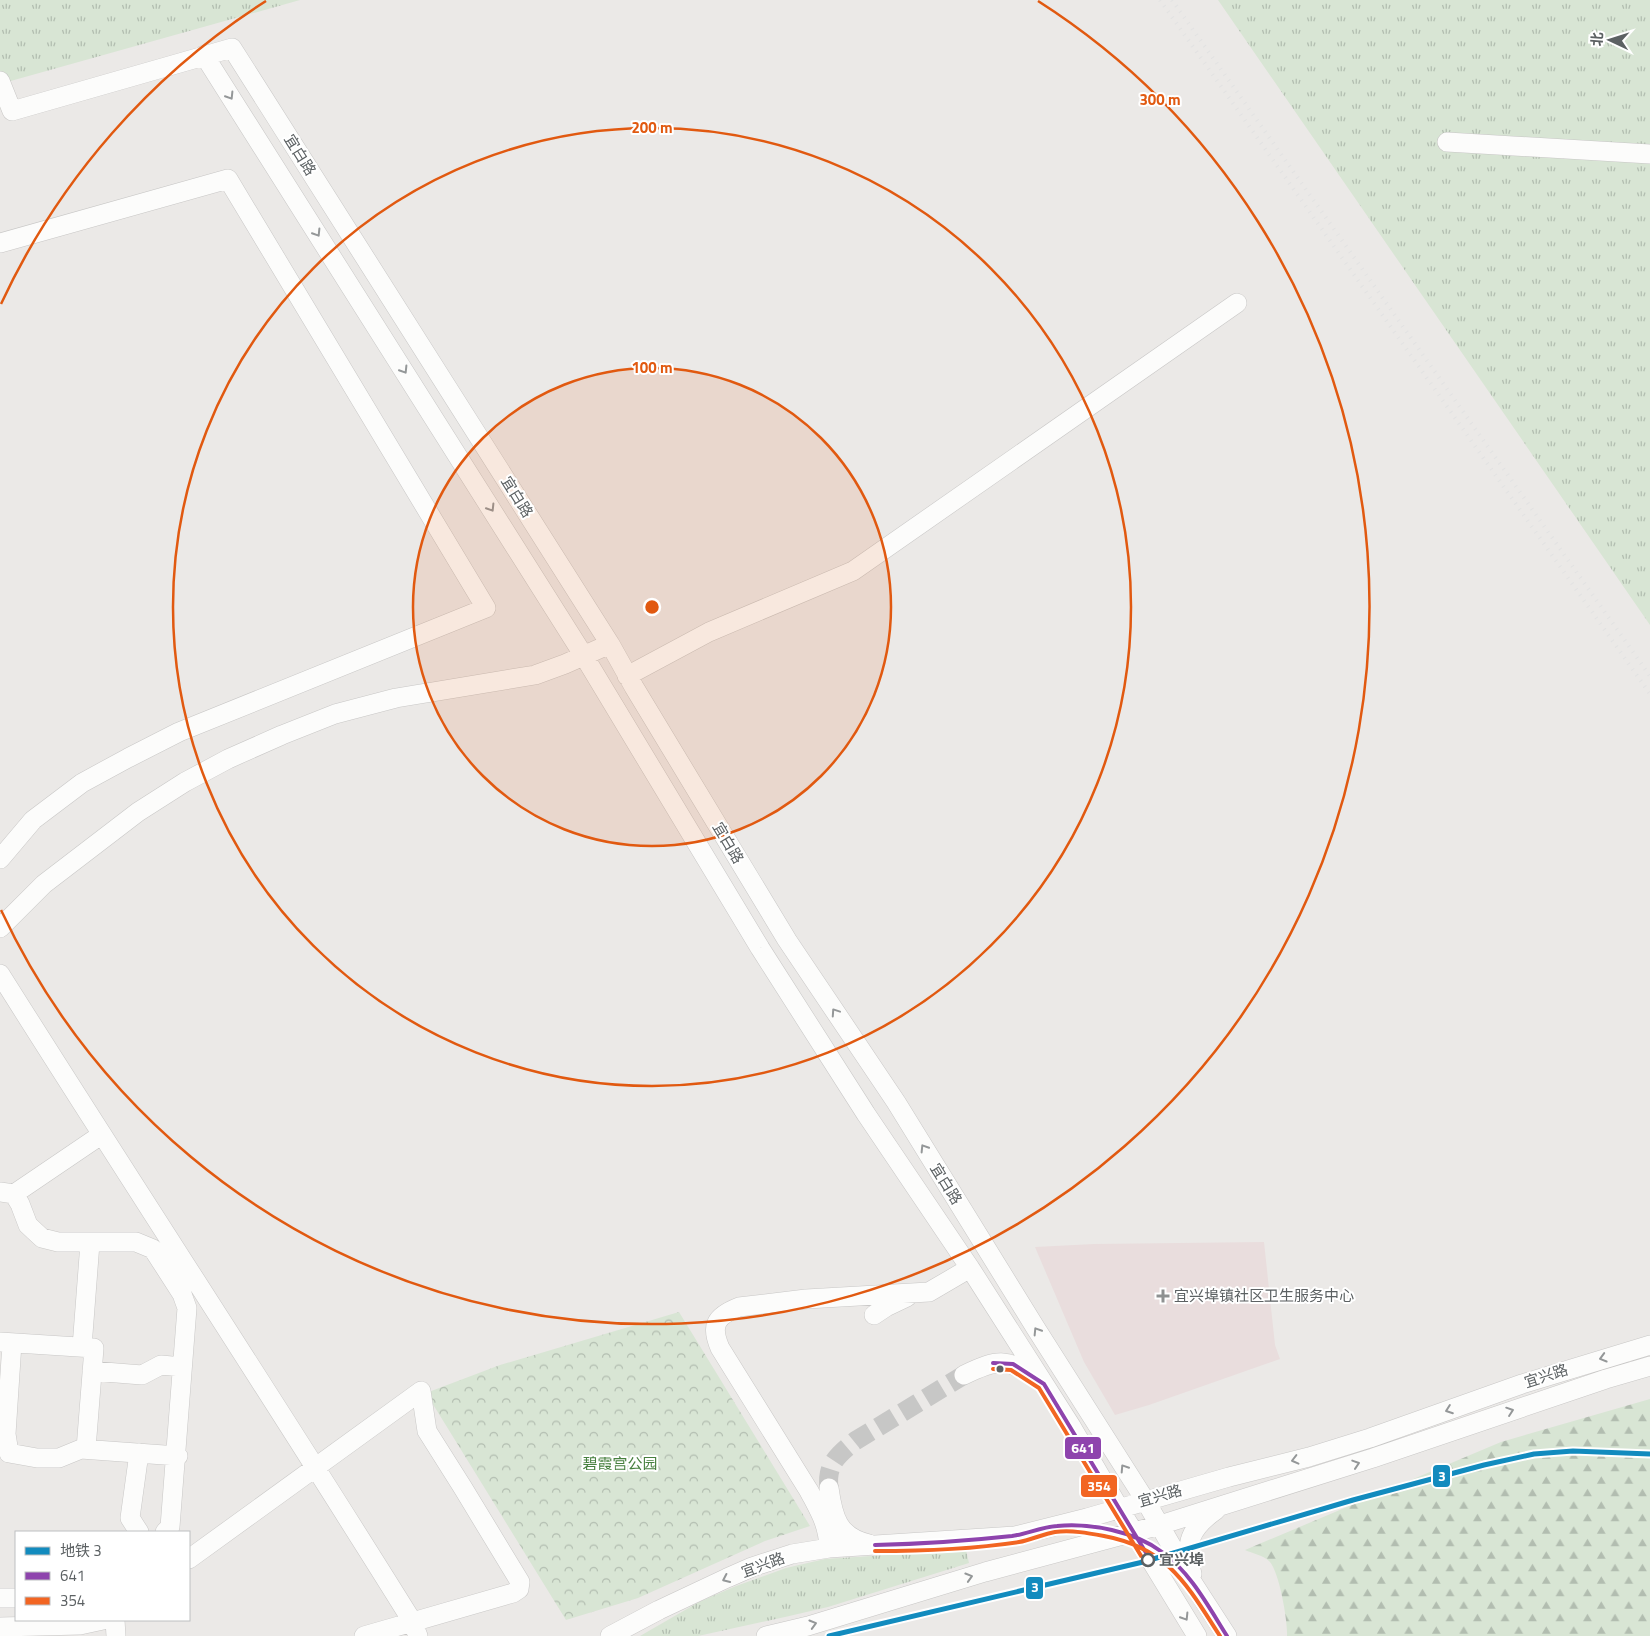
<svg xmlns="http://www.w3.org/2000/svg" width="1650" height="1636" viewBox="0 0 1650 1636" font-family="'Titillium Web','Noto Sans SC',sans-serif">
  <defs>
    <pattern id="grass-tufts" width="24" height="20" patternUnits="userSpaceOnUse" patternTransform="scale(1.25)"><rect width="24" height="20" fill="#d8e5d4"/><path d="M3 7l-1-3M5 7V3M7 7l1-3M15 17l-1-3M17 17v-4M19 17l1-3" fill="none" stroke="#b2bdb0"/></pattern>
    <pattern id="forest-firs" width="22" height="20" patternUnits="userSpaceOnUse" patternTransform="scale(1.25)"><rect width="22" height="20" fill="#d8e5d4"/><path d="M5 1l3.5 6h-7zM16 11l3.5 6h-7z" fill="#b2bdb0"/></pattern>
    <pattern id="park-crowns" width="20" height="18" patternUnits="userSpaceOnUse" patternTransform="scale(1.25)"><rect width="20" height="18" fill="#d8e5d4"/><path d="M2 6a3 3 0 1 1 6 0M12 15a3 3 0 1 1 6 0" fill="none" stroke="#b2bdb0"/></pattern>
  </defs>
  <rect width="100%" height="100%" fill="#ebe9e7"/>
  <path fill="#e9dddd" d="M1264,1242L1275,1345L1280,1359L1149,1405L1115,1415L1084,1362L1035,1247L1094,1244Z"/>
  <path fill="url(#grass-tufts)" d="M0,0H300L0,84Z
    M1218,0H1650V625Z
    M966,1550L969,1563L828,1607L785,1617L698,1636H640L699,1602L736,1586L786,1568L825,1559Z"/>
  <path fill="url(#forest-firs)" d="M1650,1399V1636H1287C1288,1622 1279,1570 1269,1561C1264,1556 1252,1553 1245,1550L1501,1442Z"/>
  <path fill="url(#park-crowns)" d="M679,1312L810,1526L765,1541L638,1598L566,1620L426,1393L500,1365Z"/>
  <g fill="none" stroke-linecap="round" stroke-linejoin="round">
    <path stroke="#c7c7c6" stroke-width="19" stroke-dasharray="19 9" stroke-linecap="butt" d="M829,1488C826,1464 838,1455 855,1441L964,1375"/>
    <g stroke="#c8c7c6" stroke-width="20">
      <path id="minor" d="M204,55L584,656L760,948L866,1114L970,1268L1071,1426L1119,1508L1197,1636
        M0,81L12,111L232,48L610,644L634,687L787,940L896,1102L1035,1327L1145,1500L1194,1585L1227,1636
        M1447,142L1650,154
        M0,243L228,179L486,608L179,732L128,758L82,783L33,820L0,859
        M627,676L709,632L853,571L1237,303
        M0,928L44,884L138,812L185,782L228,759L282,735L335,714L396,698L535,675L565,664L610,644
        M0,974C136,1190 277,1404 412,1621L418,1636
        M0,1192L14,1194L20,1204L28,1225L42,1238L58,1242H136L153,1249L182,1294L187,1308L170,1527L165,1532
        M14,1194L101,1135
        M874,1315L886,1307L907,1297
        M0,1342L94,1348L86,1449
        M82,1347L90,1243
        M92,1371L142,1375L161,1365L182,1367
        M964,1375C999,1358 1008,1358 1039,1380
        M0,1434H6L9,1453L37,1458H59L81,1449L178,1456
        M6,1434L12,1343
        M829,1488C833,1517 838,1537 869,1544
        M139,1532L130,1518L139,1453
        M829,1548C828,1524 820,1512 809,1491L720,1348C710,1325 716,1316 739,1307L806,1299L929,1292L970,1268
        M189,1559L421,1391L427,1431L463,1488L520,1582L519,1589L513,1593L364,1636
        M1192,1574C1184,1543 1190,1528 1216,1510
        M0,1598H16
        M115,1620L116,1636
        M0,1627L80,1625L103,1620
        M610,1636L659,1610L727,1578L752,1567L792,1554L829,1548L1015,1536L1087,1518L1229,1477L1309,1457L1370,1438L1522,1384L1650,1345
        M766,1636L808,1626L985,1572L1160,1525L1373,1458L1606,1379L1650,1366"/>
    </g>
    <use href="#minor" stroke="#fcfcfb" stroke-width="19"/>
    <path stroke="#e2e2e2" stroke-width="4" stroke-dasharray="1 6" stroke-linecap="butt" d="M1160,0L1650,694
      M1172,0L1650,676"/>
    <g stroke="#fff" stroke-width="8">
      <path id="bus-1" d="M993,1363L1013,1364L1044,1384L1151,1561
        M875,1545C921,1544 966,1541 1012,1536C1027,1534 1041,1527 1057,1526C1091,1523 1134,1531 1162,1552C1191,1573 1208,1606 1227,1636"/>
    </g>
    <g stroke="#fff" stroke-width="8">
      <path id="bus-2" d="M993,1369L1011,1370L1039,1388L1146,1564
        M875,1551C922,1551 972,1549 1019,1542C1031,1540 1043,1534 1055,1532C1072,1530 1088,1533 1104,1536C1168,1548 1187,1585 1220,1636"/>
    </g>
    <use href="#bus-1" stroke="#8e44ad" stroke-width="4"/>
    <use href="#bus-2" stroke="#f26522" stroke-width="4"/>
    <g stroke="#fff" stroke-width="9">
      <path id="metro-1" d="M829,1636L1143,1562L1353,1500L1484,1465L1534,1454L1573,1451L1650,1454"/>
    </g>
    <use href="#metro-1" stroke="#128bbe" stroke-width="5"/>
  </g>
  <defs><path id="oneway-chevron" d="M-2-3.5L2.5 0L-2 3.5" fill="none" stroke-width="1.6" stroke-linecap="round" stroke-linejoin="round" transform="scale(1.25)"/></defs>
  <g stroke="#949798">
    <use href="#oneway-chevron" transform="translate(230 96) rotate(58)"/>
    <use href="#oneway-chevron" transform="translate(317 233) rotate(58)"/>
    <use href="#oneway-chevron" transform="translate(404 370) rotate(58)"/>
    <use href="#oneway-chevron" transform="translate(491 508) rotate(58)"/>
    <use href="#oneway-chevron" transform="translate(835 1012) rotate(-124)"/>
    <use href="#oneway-chevron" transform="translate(924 1148) rotate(-122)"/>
    <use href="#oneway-chevron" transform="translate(1037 1331) rotate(-122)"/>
    <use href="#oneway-chevron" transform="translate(1603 1358) rotate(164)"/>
    <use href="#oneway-chevron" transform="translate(1449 1410) rotate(160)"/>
    <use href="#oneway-chevron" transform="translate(1510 1411) rotate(-19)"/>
    <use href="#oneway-chevron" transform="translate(1295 1460) rotate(166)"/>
    <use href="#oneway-chevron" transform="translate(1356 1464) rotate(-18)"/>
    <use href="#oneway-chevron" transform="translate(1124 1468) rotate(-123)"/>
    <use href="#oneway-chevron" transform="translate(969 1577) rotate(-17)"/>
    <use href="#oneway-chevron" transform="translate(726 1579) rotate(155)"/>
    <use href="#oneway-chevron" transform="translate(1185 1617) rotate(58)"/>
    <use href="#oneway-chevron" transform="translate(813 1624) rotate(-16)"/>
  </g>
  <circle cx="652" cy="607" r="239" fill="#e15910" fill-opacity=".12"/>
  <g fill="none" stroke="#e15910" stroke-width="2.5">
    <circle cx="652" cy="607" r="239"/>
    <circle cx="652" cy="607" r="479"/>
    <path d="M1 304A718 718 0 0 1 266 1M1038 1A718 718 0 1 1 1 910"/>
  </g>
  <path fill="#8e9191" stroke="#fff" stroke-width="2" d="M1160.5 1288.5h5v5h5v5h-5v5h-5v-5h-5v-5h5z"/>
  <circle fill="#5c6163" stroke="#fff" stroke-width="2" cx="1000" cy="1369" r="4.5"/>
  <circle fill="#fff" stroke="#5c6163" stroke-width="2.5" cx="1148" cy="1560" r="6"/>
  <g text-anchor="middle" stroke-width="4" stroke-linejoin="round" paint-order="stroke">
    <g font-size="15" fill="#5c6163" stroke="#fff">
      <text transform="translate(300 155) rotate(58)" y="5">宜白路</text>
      <text transform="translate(517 497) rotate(58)" y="5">宜白路</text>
      <text transform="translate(728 843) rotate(59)" y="5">宜白路</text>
      <text transform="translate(946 1184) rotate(58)" y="5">宜白路</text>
      <text transform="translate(1546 1376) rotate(-18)" y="5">宜兴路</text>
      <text transform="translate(1160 1496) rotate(-16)" y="5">宜兴路</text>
      <text transform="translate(763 1565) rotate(-20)" y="5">宜兴路</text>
    </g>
    <g font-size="15" fill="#5c6163" stroke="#fff" text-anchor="start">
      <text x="1174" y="1301">宜兴埠镇社区卫生服务中心</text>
    </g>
    <g font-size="15" fill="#47803f" stroke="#fff">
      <text x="620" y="1469">碧霞宫公园</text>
    </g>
    <g font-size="15" font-weight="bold" fill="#5c6163" stroke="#fff" text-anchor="start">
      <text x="1159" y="1565">宜兴埠</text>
    </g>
  </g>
  <circle cx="652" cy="607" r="8" fill="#e15910" stroke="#fff" stroke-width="2.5"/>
  <g font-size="15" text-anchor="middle" font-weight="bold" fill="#e15910" stroke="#fff" stroke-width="4" stroke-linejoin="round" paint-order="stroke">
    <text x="1160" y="105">300 m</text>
    <text x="652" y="133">200 m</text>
    <text x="652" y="373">100 m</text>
  </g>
  <g stroke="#fff" stroke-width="2">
    <rect x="1064" y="1436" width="38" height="24" rx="5" fill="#8e44ad"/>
    <rect x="1432" y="1464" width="19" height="24" rx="5" fill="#128bbe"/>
    <rect x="1080" y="1474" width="38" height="24" rx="5" fill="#f26522"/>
    <rect x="1025" y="1576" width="19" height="24" rx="5" fill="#128bbe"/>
  </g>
  <g font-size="14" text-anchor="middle" font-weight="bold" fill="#fff">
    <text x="1083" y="1453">641</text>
    <text x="1442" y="1481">3</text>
    <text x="1099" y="1491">354</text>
    <text x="1035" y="1592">3</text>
  </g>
  <rect x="15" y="1531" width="175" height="90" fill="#ffffff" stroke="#bec0c1"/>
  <rect x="25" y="1547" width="25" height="8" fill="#128bbe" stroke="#bec0c1"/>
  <text x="60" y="1556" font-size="15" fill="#5c6163">地铁 3</text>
  <rect x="25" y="1572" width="25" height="8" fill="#8e44ad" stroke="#bec0c1"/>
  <text x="60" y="1581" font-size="15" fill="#5c6163">641</text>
  <rect x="25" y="1597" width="25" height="8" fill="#f26522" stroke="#bec0c1"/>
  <text x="60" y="1606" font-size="15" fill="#5c6163">354</text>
  <g transform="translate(1610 40) rotate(274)" stroke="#ffffff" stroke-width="4" paint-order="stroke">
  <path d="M0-4L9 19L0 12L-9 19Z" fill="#5c6163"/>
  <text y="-8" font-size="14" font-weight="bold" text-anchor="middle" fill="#5c6163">北</text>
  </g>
</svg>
